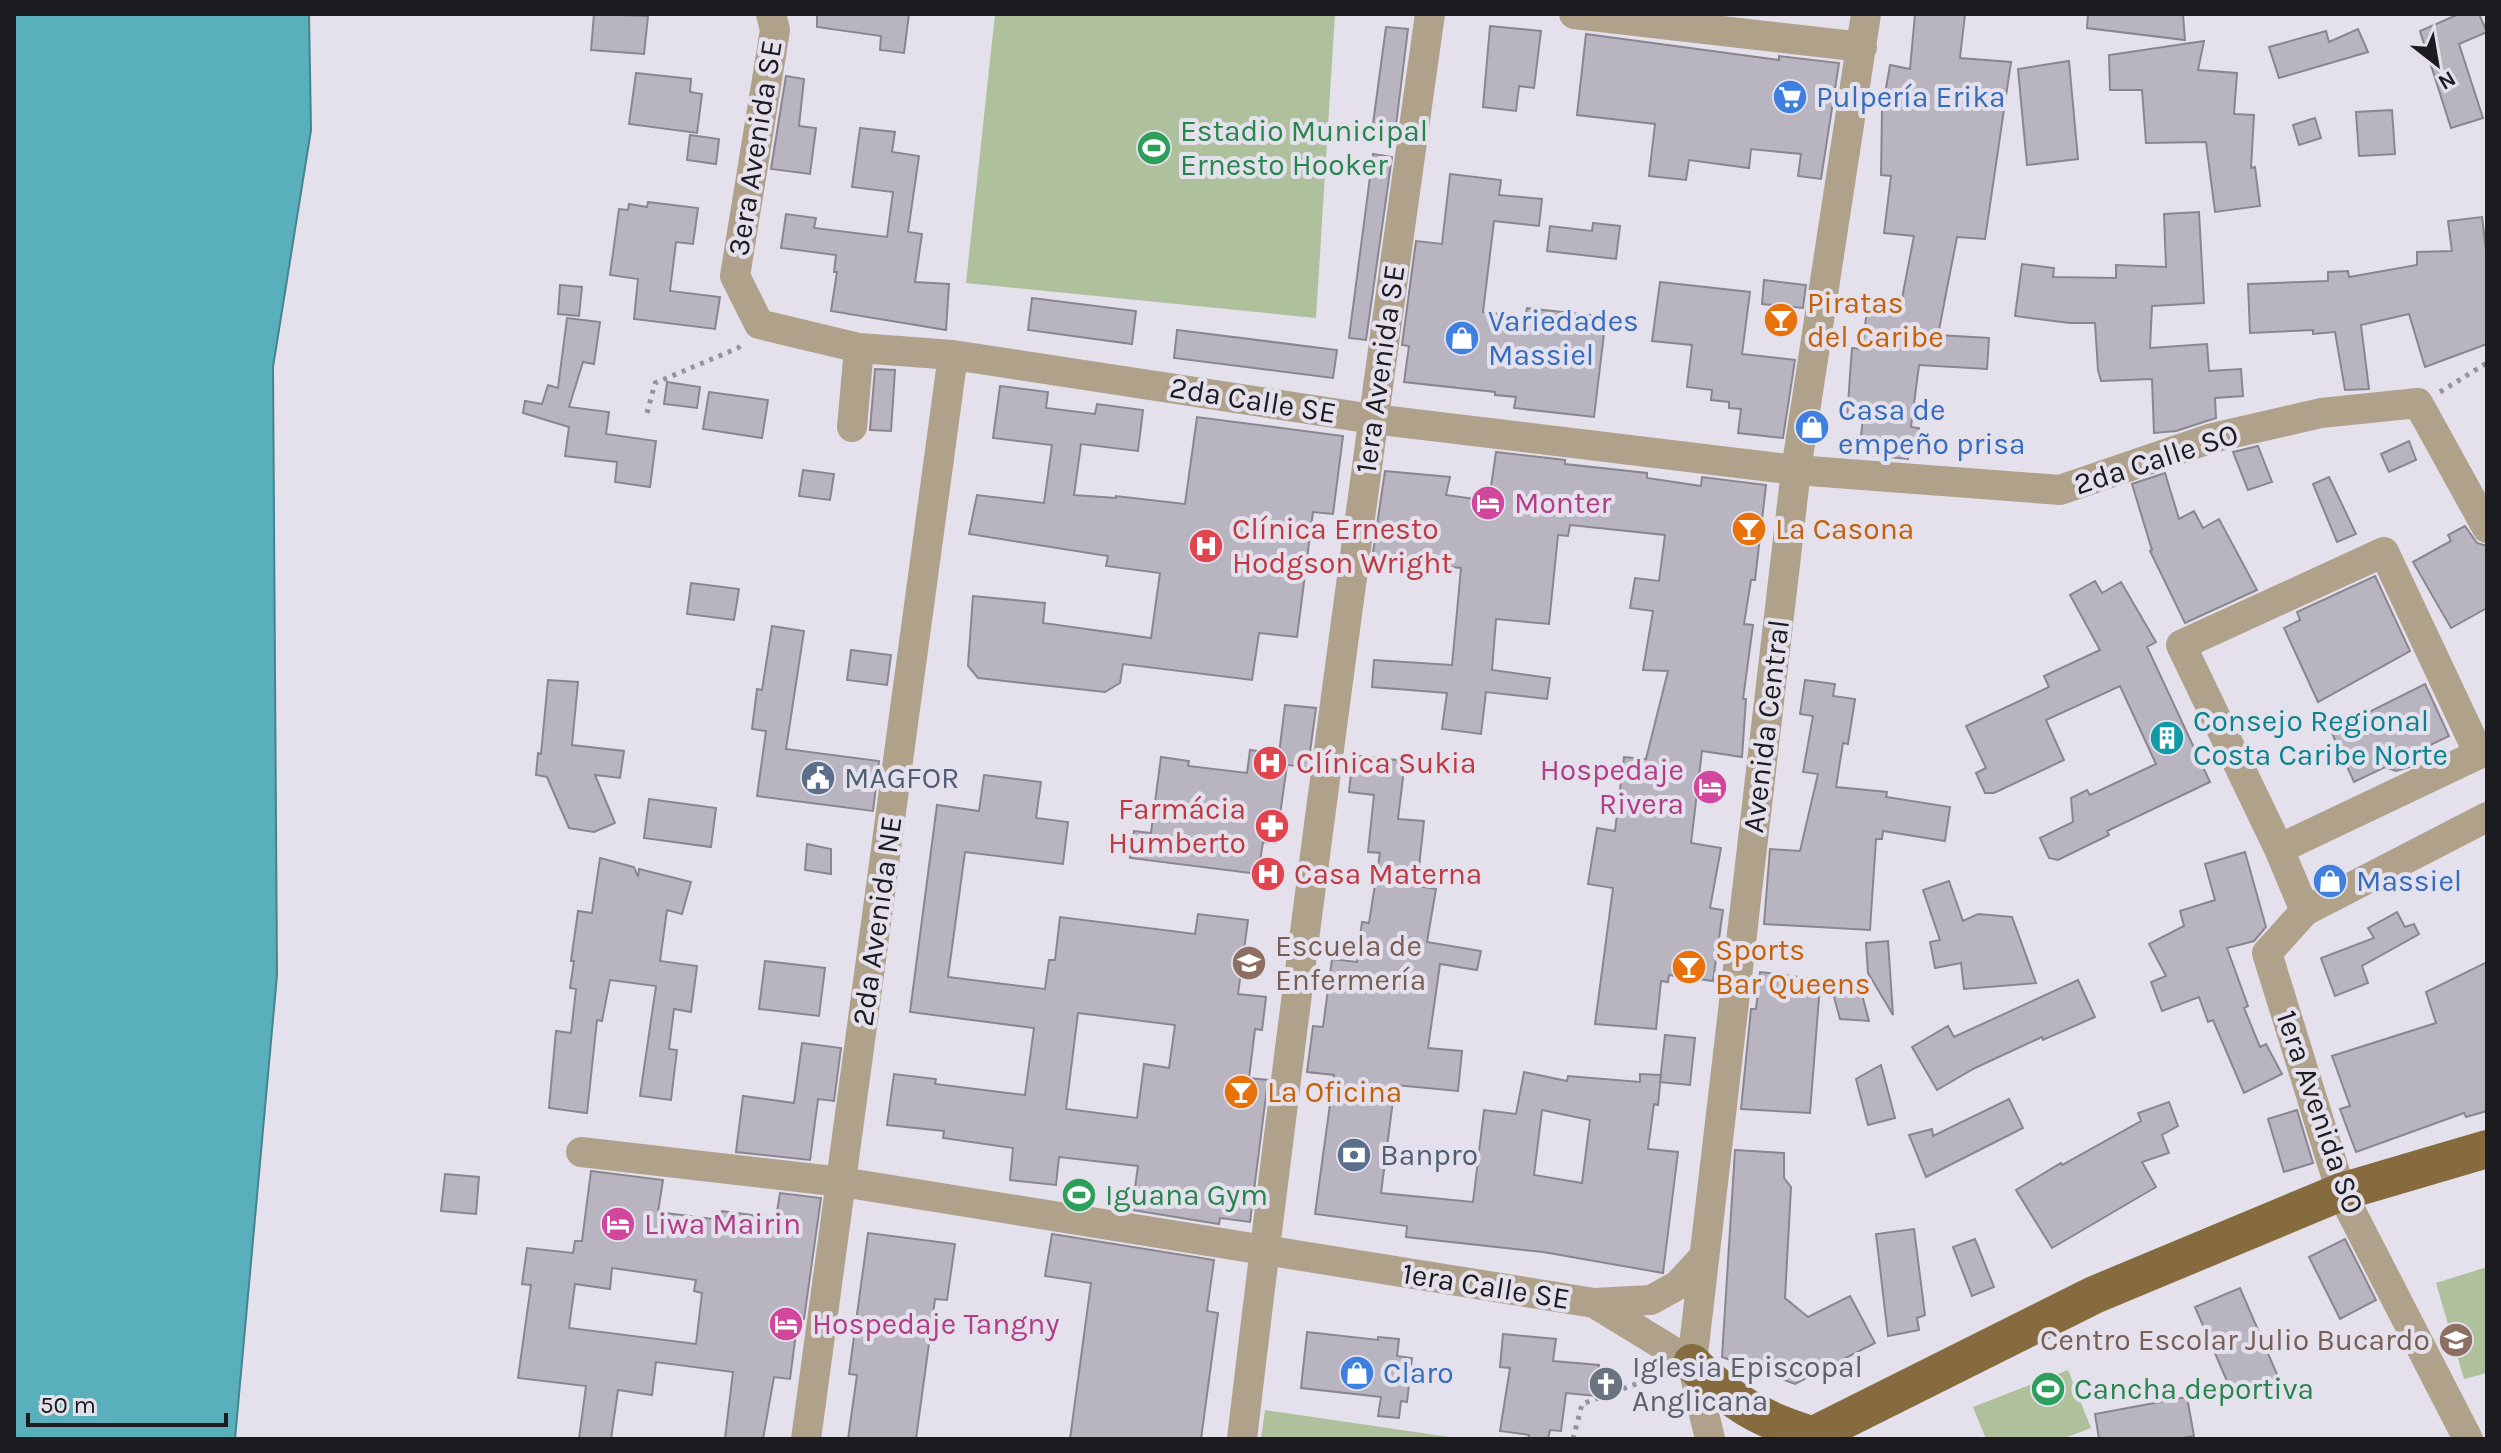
<svg xmlns="http://www.w3.org/2000/svg" width="2501" height="1453" viewBox="0 0 2501 1453" font-family="Karla,sans-serif">
  <rect width="100%" height="100%" fill="#e4e1ed"/>
  <path fill="#aec09c" d="M995,14H1335L1316,318L966,283Z
    M2487,1267V1373L2464,1379L2436,1283Z
    M2068,1370L2091,1428L2062,1439H1986L1973,1407Z
    M1265,1410L1463,1439H1261Z"/>
  <path fill="#59afbb" stroke="#47838c" stroke-width="2" d="M14,14H309L311,130L273,367L277,975L235,1439H14Z"/>
  <path fill="#b8b5c0" stroke="#898691" stroke-width="2" fill-rule="evenodd" d="M594,14L648,16L644,54L591,50Z
    M817,14H909L904,53L880,50L881,36L817,27Z
    M1915,14H1965L1960,58L2011,62L1985,239L1957,237L1938,335L1989,338L1987,369L1919,365L1911,427L1919,428L1917,451L1909,450L1908,459L1859,454L1863,418L1847,417L1852,348L1862,349L1867,310L1899,314L1914,236L1884,233L1891,176L1881,175L1882,111L1890,65L1910,69Z
    M2088,14H2183L2185,40L2087,28Z
    M2459,14H2479L2487,32L2459,44L2483,118L2451,128L2420,31Z
    M1490,26L1541,31L1534,88L1519,86L1516,111L1483,107Z
    M1386,27L1408,29L1395,133L1372,131Z
    M2358,29L2368,52L2279,78L2269,47L2326,31L2329,42Z
    M1586,34L1779,60V56L1839,63L1821,179L1798,176L1801,154L1751,149L1749,168L1689,160L1686,180L1649,176L1655,124L1577,115Z
    M2204,41L2198,70L2237,73L2234,114L2254,115L2251,168L2255,167L2260,206L2215,212L2206,142L2146,143L2142,90H2110L2109,55Z
    M2069,61L2078,159L2027,165L2018,69Z
    M636,73L691,79L690,92L702,94L697,133L629,124Z
    M786,76L804,79L799,126L816,128L810,174L771,169Z
    M2392,110L2395,154L2359,156L2356,112Z
    M2315,118L2321,138L2299,145L2293,125Z
    M860,128L895,132L892,152L919,156L908,232L922,234L915,282L949,284L946,330L831,311L837,272H834L836,255L781,248L786,214L816,218L814,228L887,237L893,192L852,187Z
    M690,135L719,139L716,164L687,160Z
    M1373,154L1392,157L1366,340L1349,338Z
    M1450,174L1501,180L1499,195L1542,199L1539,226L1494,221L1483,312L1525,317L1527,308L1606,317L1594,417L1514,408L1516,397L1495,395V392L1404,382L1409,346L1402,345L1416,241L1442,244Z
    M648,202L698,208L693,244L676,242L670,291L720,297L715,329L634,319L638,279L610,275L619,209L628,210L629,204L647,207Z
    M2199,212L2204,303L2152,306L2150,348L2207,344L2209,371L2241,369L2243,396L2215,398L2216,418L2176,431L2154,433L2152,379L2101,381L2098,370L2095,323H2070L2015,316L2022,264L2054,268L2053,277L2116,278V265L2166,267L2164,214Z
    M2482,217L2487,258V344L2425,367L2409,314L2361,325L2369,389L2345,390L2335,332L2313,334V330L2250,333L2248,284L2328,281V272L2348,271L2349,277L2417,265V252L2452,251L2448,221Z
    M1593,223L1620,226L1616,259L1547,251L1550,226L1592,231Z
    M1764,280L1806,285L1803,308L1762,304Z
    M1660,282L1750,292L1742,354L1795,360L1783,438L1738,433L1741,409L1729,408V402L1711,400L1712,390L1687,387L1692,345L1652,341Z
    M560,285L582,287L579,316L558,314Z
    M1032,298L1136,311L1132,344L1028,330Z
    M567,318L600,322L594,364L583,362L569,407L609,412L606,434L656,441L650,487L615,482L617,462L565,456L569,427L523,413L525,401L542,404L548,385L558,388Z
    M1177,330L1337,350L1333,378L1174,358Z
    M875,369L895,370L891,431L870,430Z
    M667,382L700,387L697,408L664,404Z
    M1000,386L1048,392L1046,408L1095,414L1097,404L1143,410L1138,451L1081,444L1074,495L1116,498V496L1185,504L1197,417L1343,436L1333,514L1313,512L1297,637L1259,633L1252,680L1123,664L1120,683L1105,692L978,678L968,666L973,596L1045,603L1043,623L1151,638L1160,573L1106,566L1108,556L969,534L977,495L1044,503L1052,445L993,438Z
    M709,392L768,400L762,438L703,429Z
    M2409,441L2416,460L2389,472L2381,454Z
    M2258,446L2272,482L2248,490L2233,452Z
    M1496,452L1565,460V464L1647,473V478L1701,486L1702,477L1766,485L1755,580H1751L1744,624L1753,625L1743,699H1746L1742,757L1702,751L1691,843L1721,848L1710,908L1723,910L1713,981L1669,975L1668,982L1661,981L1656,1029L1595,1024L1613,888L1588,884L1597,828L1615,831L1624,757L1646,759L1668,671L1643,670L1653,611L1630,608L1635,578L1659,581L1665,535L1570,525L1568,536L1558,535L1549,624L1496,619L1492,670L1550,678L1547,699L1486,692L1481,734L1442,729L1447,693L1372,687L1374,660L1452,665L1461,568L1372,559L1385,471L1450,477L1446,495L1489,501Z
    M803,470L834,474L830,500L799,496Z
    M2165,473L2179,519L2194,511L2203,528L2219,519L2257,590L2185,623L2150,551L2152,550L2132,484Z
    M2329,477L2356,534L2337,542L2313,484Z
    M2465,526L2477,543L2487,546V608L2451,628L2413,562L2451,541L2448,535Z
    M2375,576L2410,651L2318,702L2284,628L2300,620L2297,612Z
    M2095,581L2102,593L2121,582L2156,642L2147,647L2210,782L2107,831L2109,835L2058,860L2049,858L2040,838L2073,822L2071,798L2087,790L2090,795L2156,764L2120,686L2046,720L2064,760L1994,793H1985L1976,773L1986,768L1966,726L2049,687L2044,676L2100,650L2070,595Z
    M691,583L739,589L734,620L687,614Z
    M772,626L804,631L786,749L879,761L873,811L757,796L766,731L752,729L757,689L762,690Z
    M851,650L891,655L887,685L847,680Z
    M548,680L578,682L572,745L624,751L620,778L595,775L615,823L594,832L569,828L547,777L536,775L538,753L541,754Z
    M1805,680L1835,684L1833,696L1855,699L1848,744L1843,743L1836,787L1887,792L1886,797L1950,807L1945,841L1883,831L1882,839H1876L1870,930L1764,924L1770,849L1800,851L1818,774L1803,772L1813,716L1800,714Z
    M2425,684L2449,736L2422,749L2410,767L2396,771L2385,767L2354,782L2331,731Z
    M1285,705L1316,708L1308,767L1287,765L1276,843L1263,842L1258,874L1130,858L1134,831L1151,833L1161,757L1189,761L1188,766L1247,773L1250,750L1279,754Z
    M1353,755L1405,761L1398,819L1424,821L1417,886L1436,889L1427,942L1481,951L1477,970L1440,964L1428,1048L1462,1051L1458,1091L1395,1085L1381,1193L1473,1202L1484,1110L1516,1114L1524,1072L1567,1081L1568,1076L1640,1082V1074L1661,1075L1658,1105L1654,1104L1648,1149L1678,1152L1663,1273L1543,1252L1406,1237L1407,1226L1315,1214L1334,1075L1307,1072L1313,1026L1323,1027L1332,959L1357,962L1362,922L1369,923L1380,853L1368,852L1374,795L1349,792ZM1542,1110L1590,1120L1582,1183L1534,1175Z
    M984,775L1041,782L1036,818L1068,822L1063,864L965,852L948,977L1045,989L1049,960H1055L1060,917L1195,934L1198,914L1248,920L1238,994L1266,997L1262,1030L1255,1029L1249,1078L1268,1080L1250,1222L1220,1218L1219,1224L1132,1210L1138,1166L1059,1157L1056,1185L1010,1180L1013,1148L943,1138L944,1131L887,1125L894,1074L936,1079L935,1084L1025,1095L1034,1028L910,1012L937,805L979,811ZM1078,1013L1175,1025L1169,1068L1144,1064L1137,1118L1066,1109Z
    M649,799L716,808L711,847L644,838Z
    M807,844L831,849V874L805,870Z
    M2245,852L2266,927L2254,941L2227,948L2248,1006L2244,1008L2260,1047L2266,1044L2282,1074L2244,1093L2213,1020L2208,1022L2199,997L2162,1011L2151,982L2166,976L2149,944L2184,926L2180,911L2215,900L2205,864Z
    M600,858L634,867L638,877L639,869L691,882L682,914L667,910L660,961L697,966L691,1012L674,1009L669,1049L677,1050L671,1100L640,1096L656,986L610,980L602,1021L597,1020L587,1113L549,1108L556,1031L571,1033L576,989L570,988L574,961H571L578,911L592,913Z
    M1949,881L1963,921L1978,914L2012,917L2036,983L1964,989L1961,963L1935,968L1930,942L1940,940L1923,890Z
    M2397,912L2405,927L2414,924L2419,934L2362,966L2368,983L2335,996L2321,958L2374,938L2368,928Z
    M1888,941L1893,1015L1868,973L1866,943Z
    M765,961L825,968L819,1016L759,1009Z
    M2487,962V1111L2466,1117L2464,1113L2356,1152L2340,1109L2350,1106L2332,1056L2436,1023L2426,992Z
    M1760,972L1815,979L1814,985H1820L1810,1113L1741,1109L1751,1009H1756Z
    M2078,980L2095,1017L2043,1040L2042,1037L1975,1068L1937,1090L1912,1047L1948,1026L1954,1037Z
    M1831,986L1860,987L1869,1021L1840,1019Z
    M1665,1035L1695,1038L1690,1085L1660,1082Z
    M802,1043L841,1048L834,1101L818,1099L810,1160L736,1152L743,1096L794,1103Z
    M1881,1065L1895,1118L1868,1125L1856,1079Z
    M2009,1099L2023,1128L1926,1177L1909,1135L1932,1129L1933,1136Z
    M2169,1102L2178,1126L2162,1135L2169,1153L2142,1162L2156,1187L2052,1248L2016,1190L2061,1163L2062,1165L2141,1121L2138,1113Z
    M2297,1110L2313,1163L2284,1172L2268,1119Z
    M1735,1150L1784,1153V1178L1791,1187L1785,1298L1808,1317L1850,1296L1875,1343L1795,1384L1722,1357Z
    M591,1171L663,1180L658,1212L720,1220L722,1211L776,1218L780,1193L821,1198L804,1319L798,1318L790,1379L774,1377L763,1439H725L733,1372L656,1362L652,1395L618,1390L611,1439H579L586,1386L518,1378L531,1285L522,1284L527,1248L573,1253L575,1241H582ZM612,1268L696,1280L694,1291L702,1293L696,1344L569,1328L575,1284L610,1289Z
    M445,1174L479,1177L476,1214L441,1211Z
    M1914,1229L1925,1315L1917,1318L1919,1330L1888,1336L1876,1234Z
    M868,1233L955,1244L947,1300L935,1299L916,1439H848L857,1375L849,1374Z
    M1052,1234L1214,1260L1207,1311L1218,1313L1201,1439H1070L1091,1283L1045,1276Z
    M1975,1239L1994,1287L1972,1296L1953,1247Z
    M2345,1239L2376,1300L2340,1319L2309,1257Z
    M2240,1288L2279,1379L2242,1395H2233L2195,1307Z
    M1307,1332L1378,1340V1337L1399,1339L1397,1356L1412,1358L1407,1402L1401,1401L1399,1418L1378,1416L1381,1397L1301,1388Z
    M1503,1334L1556,1339L1553,1361L1599,1365L1596,1396L1566,1393L1561,1431L1550,1430L1548,1439H1528L1529,1435L1500,1431L1510,1368L1500,1367Z
    M2187,1397L2194,1436L2177,1439H2099L2095,1414Z"/>
  <g fill="none" stroke-linecap="round" stroke-linejoin="round">
    <path stroke="#95939c" stroke-width="5" stroke-dasharray="4 6" stroke-linecap="butt" d="M2440,392L2487,363
      M647,413L655,383L738,348L743,343
      M1573,1439L1582,1404L1660,1375"/>
    <path stroke="#b0a28a" stroke-width="30" d="M771,14L775,30L735,276L759,324L859,348L953,355L1373,419L1796,470L2060,490L2212,438L2321,413L2418,403L2487,528
      M1574,14L1862,47
      M852,427L859,348
      M2384,552L2479,754L2279,849L2181,645Z
      M2279,849L2305,911
      M581,1152L842,1182L1594,1303L1692,1363
      M1594,1303L1651,1300L1678,1285L1704,1257
      M806,1439L953,355
      M1242,1439C1298,963 1363,488 1430,14
      M1710,1439L1692,1363L1796,470L1866,14
      M2468,1439L2341,1192L2267,953L2305,911L2487,817"/>
    <path stroke="#856b3d" stroke-width="38" d="M1692,1363C1729,1401 1761,1420 1812,1435
      M1806,1439L2094,1295L2341,1192L2487,1149"/>
  </g>
  <defs>
    <g id="supermarket-disc" transform="scale(1.8)"><circle r="9.5" fill="#3f7fe0" stroke="#e4e1ed"/><path d="M-6-5.5h2.5l.6 2H6L4.5 2H-2.5L-4.4-4H-6ZM-1.5 3.2a1.3 1.3 0 1 0 .1 0ZM3 3.2a1.3 1.3 0 1 0 .1 0Z" fill="#fff"/></g>
    <g id="stadium-disc" transform="scale(1.8)"><circle r="9.5" fill="#2e9e5b" stroke="#e4e1ed"/><path d="M0-5a6.5 5 0 1 0 0 10a6.5 5 0 1 0 0-10ZM-3.5-1.8h7v3.6h-7Z" fill="#fff"/></g>
    <g id="bar-disc" transform="scale(1.8)"><circle r="9.5" fill="#e8710a" stroke="#e4e1ed"/><path d="M-6-5H6L.8 .8V4.5H3.5V6h-7V4.5H-.8V.8Z" fill="#fff"/></g>
    <g id="shop-disc" transform="scale(1.8)"><circle r="9.5" fill="#3f7fe0" stroke="#e4e1ed"/><path d="M-5-2.5h2.3a2.7 3.5 0 0 1 5.4 0H5L5.5 6h-11ZM-1.5-2.5h3a1.5 2.3 0 0 0-3 0Z" fill="#fff"/></g>
    <g id="hotel-disc" transform="scale(1.8)"><circle r="9.5" fill="#d1479c" stroke="#e4e1ed"/><path d="M-6-4.5h1.5V1H6V5H4.5V3h-9V5H-6ZM-4 0a1.8 1.8 0 1 1 3.6 0ZM.5 0V-2.5h3Q6-2.5 6 0Z" fill="#fff"/></g>
    <g id="hospital-disc" transform="scale(1.8)"><circle r="9.5" fill="#e0444e" stroke="#e4e1ed"/><path d="M-5-5h3v3.5h4V-5h3V5h-3V1.5h-4V5h-3Z" fill="#fff"/></g>
    <g id="building-disc" transform="scale(1.8)"><circle r="9.5" fill="#0f9aa8" stroke="#e4e1ed"/><path d="M-4-6H4V6H1V3H-1V6H-4ZM-2.5-4.3h1.7v1.8h-1.7ZM.8-4.3h1.7v1.8H.8ZM-2.5-1h1.7V.8h-1.7ZM.8-1h1.7V.8H.8Z" fill="#fff"/></g>
    <g id="civic-disc" transform="scale(1.8)"><circle r="9.5" fill="#5c6f8a" stroke="#e4e1ed"/><path d="M-.6-6.5H3V-4.5H.6V-3L4-1V1h2V6H-6V1h2V-1L-.6-3ZM-1.2 2.5V6h2.4V2.5Z" fill="#fff"/></g>
    <g id="pharmacy-disc" transform="scale(1.8)"><circle r="9.5" fill="#e0444e" stroke="#e4e1ed"/><path d="M-2-6h4v4h4v4h-4v4h-4v-4h-4v-4h4Z" fill="#fff"/></g>
    <g id="university-disc" transform="scale(1.8)"><circle r="9.5" fill="#8d6e63" stroke="#e4e1ed"/><path d="M0-5L7-2L0 1L-7-2ZM-4 1L0 2.5L4 1V4Q0 6-4 4Z" fill="#fff"/></g>
    <g id="bank-disc" transform="scale(1.8)"><circle r="9.5" fill="#5c6f8a" stroke="#e4e1ed"/><path d="M-6-4H6V4H-6ZM0-2.3a2.3 2.3 0 1 0 0 4.6a2.3 2.3 0 1 0 0-4.6Z" fill="#fff"/></g>
    <g id="school-disc" transform="scale(1.8)"><circle r="9.5" fill="#8d6e63" stroke="#e4e1ed"/><path d="M0-5L7-2L0 1L-7-2ZM-4 1L0 2.5L4 1V4Q0 6-4 4Z" fill="#fff"/></g>
    <g id="church-disc" transform="scale(1.8)"><circle r="9.5" fill="#6b7280" stroke="#e4e1ed"/><path d="M-1.2-6h2.4v3.5h3.3v2.4h-3.3V6h-2.4V-.1h-3.3v-2.4h3.3Z" fill="#fff"/></g>
  </defs>
  <g fill-rule="evenodd">
    <use href="#supermarket-disc" x="1790" y="97"/>
    <use href="#stadium-disc" x="1154" y="148"/>
    <use href="#bar-disc" x="1781" y="320"/>
    <use href="#shop-disc" x="1462" y="338"/>
    <use href="#shop-disc" x="1812" y="427"/>
    <use href="#hotel-disc" x="1488" y="503"/>
    <use href="#bar-disc" x="1749" y="529"/>
    <use href="#hospital-disc" x="1206" y="546"/>
    <use href="#building-disc" x="2167" y="738"/>
    <use href="#hospital-disc" x="1270" y="763"/>
    <use href="#civic-disc" x="818" y="778"/>
    <use href="#hotel-disc" x="1710" y="787"/>
    <use href="#pharmacy-disc" x="1272" y="826"/>
    <use href="#hospital-disc" x="1268" y="874"/>
    <use href="#shop-disc" x="2330" y="881"/>
    <use href="#university-disc" x="1249" y="963"/>
    <use href="#bar-disc" x="1689" y="967"/>
    <use href="#bar-disc" x="1241" y="1092"/>
    <use href="#bank-disc" x="1354" y="1155"/>
    <use href="#stadium-disc" x="1079" y="1195"/>
    <use href="#hotel-disc" x="618" y="1224"/>
    <use href="#hotel-disc" x="786" y="1324"/>
    <use href="#school-disc" x="2456" y="1340"/>
    <use href="#shop-disc" x="1357" y="1373"/>
    <use href="#church-disc" x="1606" y="1384"/>
    <use href="#stadium-disc" x="2048" y="1389"/>
  </g>
  <g text-anchor="middle" stroke-width="8" stroke-linejoin="round" paint-order="stroke">
    <g font-size="30" fill="#366cbe" stroke="#e4e1ed" text-anchor="start">
      <text x="1816" y="107">Pulpería Erika</text>
      <text x="1488" y="331">Variedades<tspan x="1488" dy="34">Massiel</tspan></text>
      <text x="1838" y="420">Casa de<tspan x="1838" dy="34">empeño prisa</tspan></text>
      <text x="2356" y="891">Massiel</text>
      <text x="1383" y="1383">Claro</text>
    </g>
    <g font-size="30" fill="#27864d" stroke="#e4e1ed" text-anchor="start">
      <text x="1180" y="141">Estadio Municipal<tspan x="1180" dy="34">Ernesto Hooker</tspan></text>
      <text x="1105" y="1205">Iguana Gym</text>
      <text x="2074" y="1399">Cancha deportiva</text>
    </g>
    <g font-size="30" fill="#1c1b1f" stroke="#e4e1ed">
      <text transform="translate(755 148) rotate(-81)" y="10">3era Avenida SE</text>
      <text transform="translate(1380 369) rotate(-82)" y="10">1era Avenida SE</text>
      <text transform="translate(1253 400) rotate(9)" y="10">2da Calle SE</text>
      <text transform="translate(2156 459) rotate(-18)" y="10">2da Calle SO</text>
      <text transform="translate(1766 726) rotate(-83)" y="10">Avenida Central</text>
      <text transform="translate(877 921) rotate(-82)" y="10">2da Avenida NE</text>
      <text transform="translate(2320 1112) rotate(71)" y="10">1era Avenida SO</text>
      <text transform="translate(1486 1286) rotate(9)" y="10">1era Calle SE</text>
    </g>
    <g font-size="30" fill="#c56008" stroke="#e4e1ed" text-anchor="start">
      <text x="1807" y="313">Piratas<tspan x="1807" dy="34">del Caribe</tspan></text>
      <text x="1775" y="539">La Casona</text>
      <text x="1715" y="960">Sports<tspan x="1715" dy="34">Bar Queens</tspan></text>
      <text x="1267" y="1102">La Oficina</text>
    </g>
    <g font-size="30" fill="#b23c85" stroke="#e4e1ed" text-anchor="start">
      <text x="1514" y="513">Monter</text>
      <text x="1684" y="780" text-anchor="end">Hospedaje<tspan x="1684" dy="34">Rivera</tspan></text>
      <text x="644" y="1234">Liwa Mairin</text>
      <text x="812" y="1334">Hospedaje Tangny</text>
    </g>
    <g font-size="30" fill="#be3a42" stroke="#e4e1ed" text-anchor="start">
      <text x="1232" y="539">Clínica Ernesto<tspan x="1232" dy="34">Hodgson Wright</tspan></text>
      <text x="1296" y="773">Clínica Sukia</text>
      <text x="1246" y="819" text-anchor="end">Farmácia<tspan x="1246" dy="34">Humberto</tspan></text>
      <text x="1294" y="884">Casa Materna</text>
    </g>
    <g font-size="30" fill="#0d838f" stroke="#e4e1ed" text-anchor="start">
      <text x="2193" y="731">Consejo Regional<tspan x="2193" dy="34">Costa Caribe Norte</tspan></text>
    </g>
    <g font-size="30" fill="#4e5e75" stroke="#e4e1ed" text-anchor="start">
      <text x="844" y="788">MAGFOR</text>
      <text x="1380" y="1165">Banpro</text>
    </g>
    <g font-size="30" fill="#785e54" stroke="#e4e1ed" text-anchor="start">
      <text x="1275" y="956">Escuela de<tspan x="1275" dy="34">Enfermería</tspan></text>
      <text x="2430" y="1350" text-anchor="end">Centro Escolar Julio Bucardo</text>
    </g>
    <g font-size="30" fill="#5b616d" stroke="#e4e1ed" text-anchor="start">
      <text x="1632" y="1377">Iglesia Episcopal<tspan x="1632" dy="34">Anglicana</tspan></text>
    </g>
  </g>
  <rect width="2501" height="1453" fill="none" stroke="#1c1b1f" stroke-width="32"/>
  <g transform="translate(2437 64) rotate(149)" stroke="#e4e1ed" stroke-width="6" paint-order="stroke">
  <path d="M0-6L14 30L0 20L-14 30Z" fill="#1c1b1f"/>
  <text y="-12" font-size="22" font-weight="bold" text-anchor="middle" fill="#1c1b1f">N</text>
  </g>
  <path d="M28 1413v12h198v-12" fill="none" stroke="#1c1b1f" stroke-width="4"/>
  <text x="40" y="1413" font-size="24" fill="#1c1b1f" stroke="#e4e1ed" stroke-width="6" paint-order="stroke">50 m</text>
</svg>
